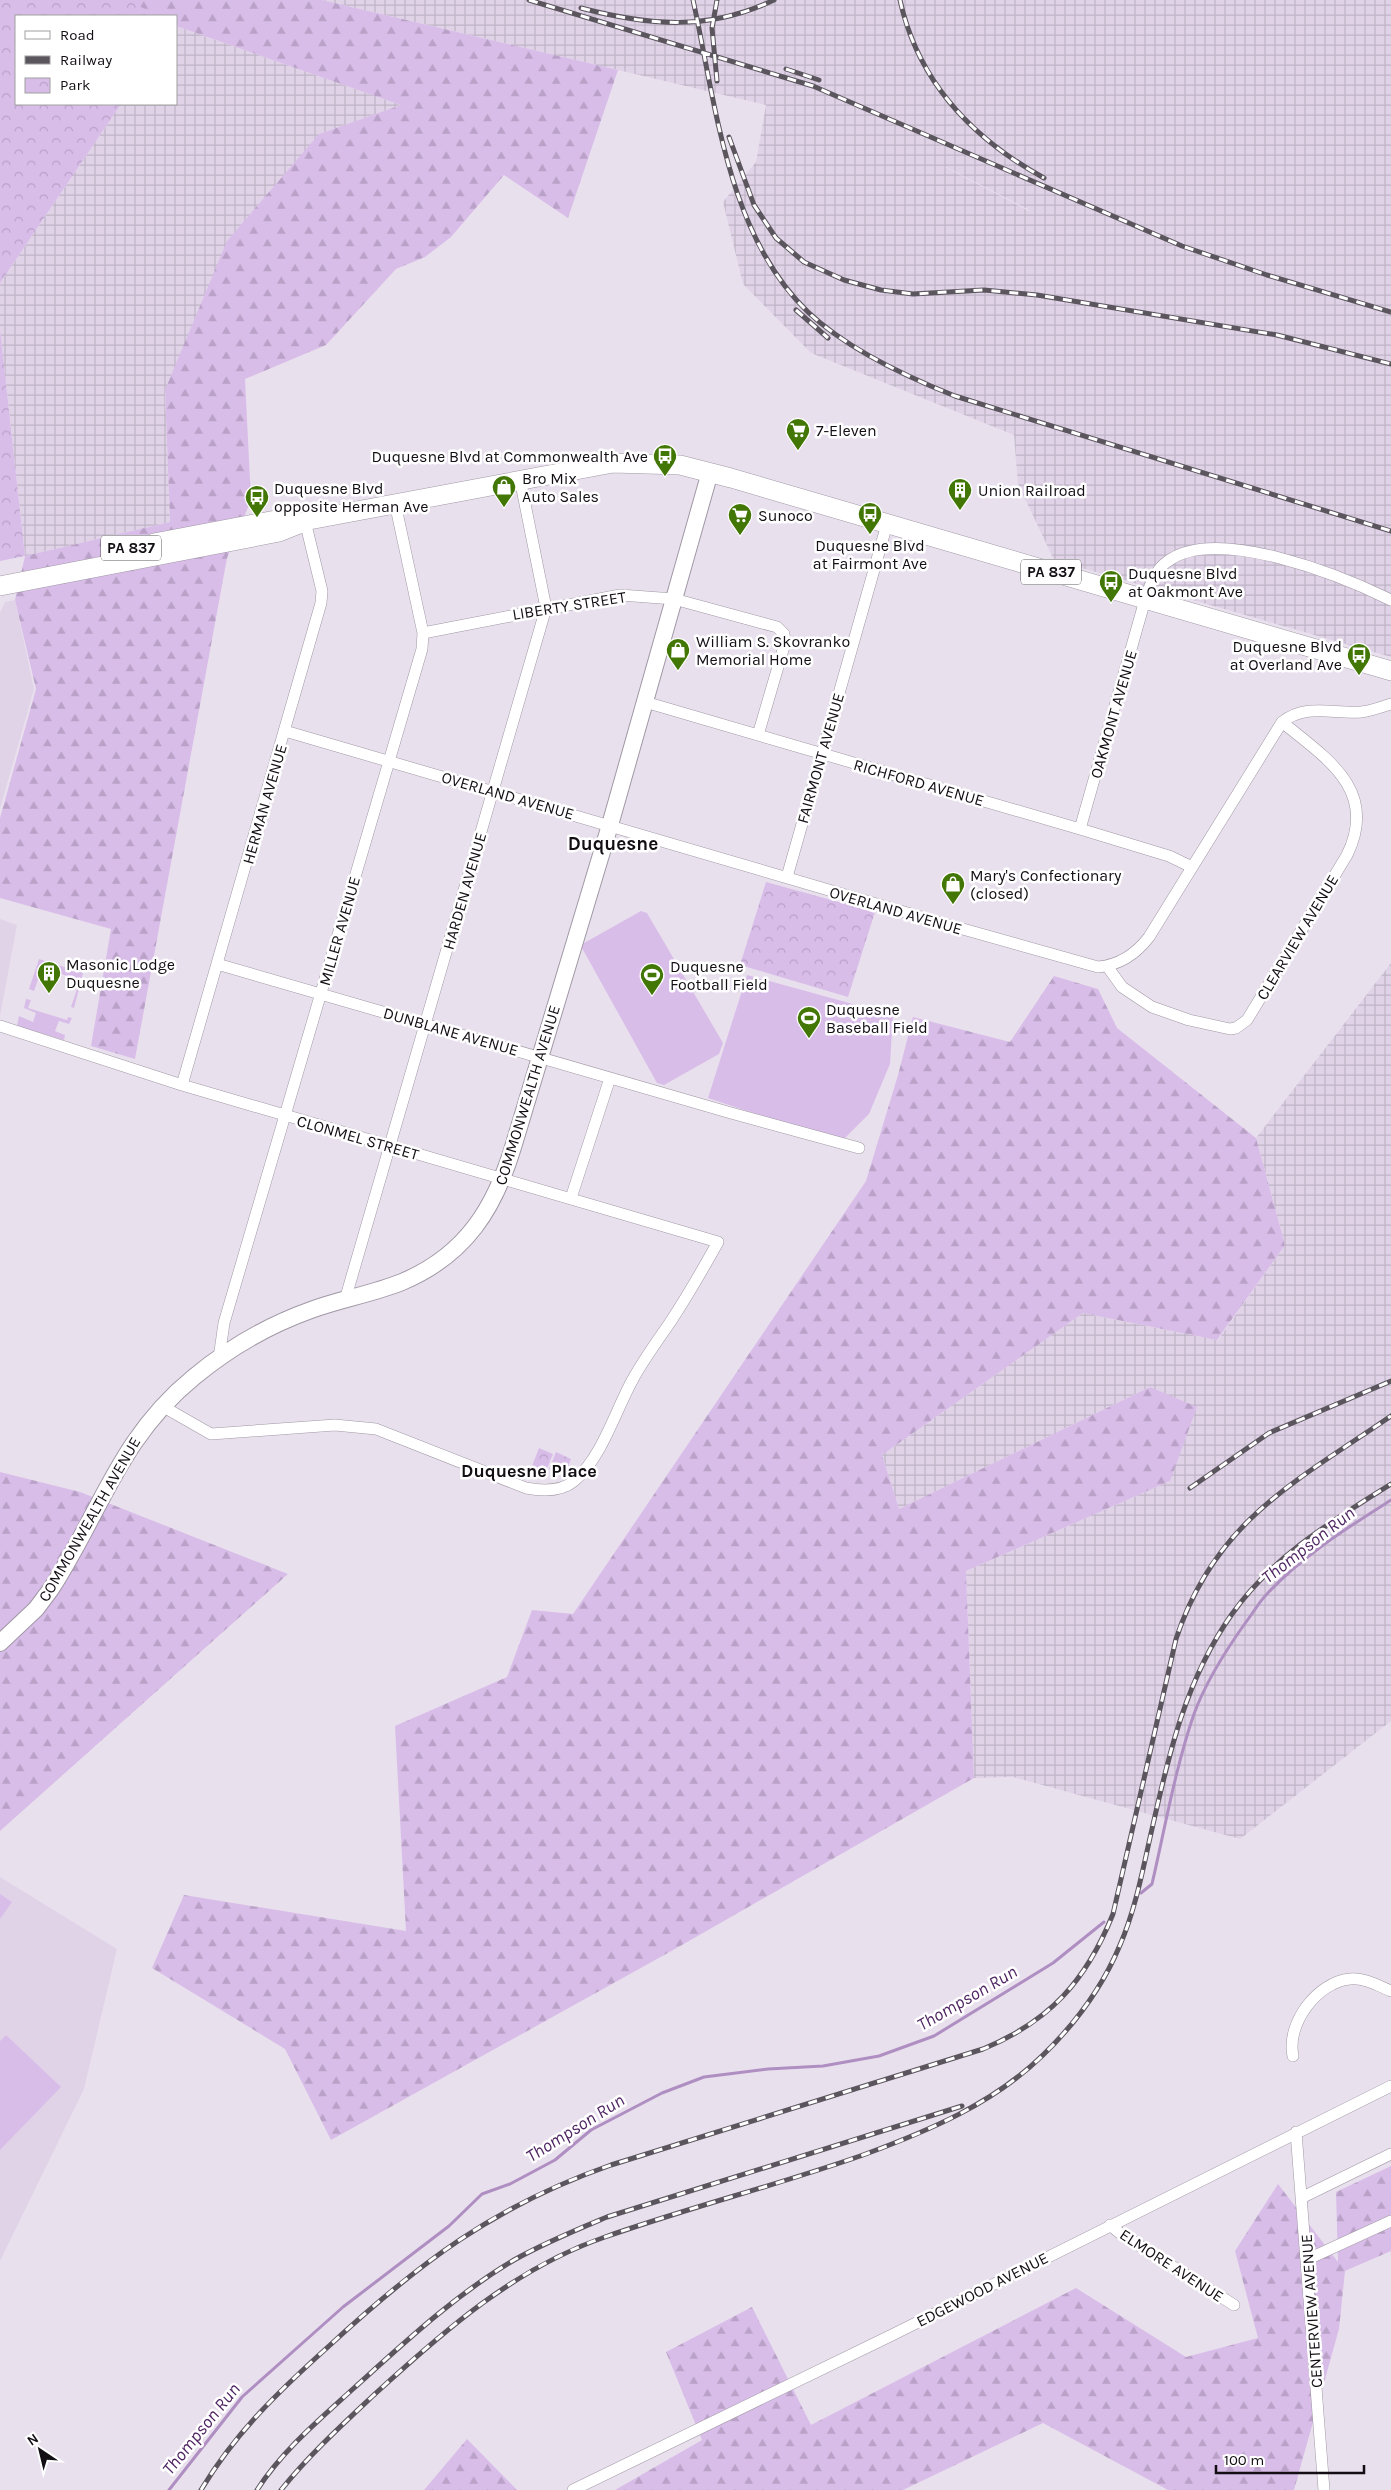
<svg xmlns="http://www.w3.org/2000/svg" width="1391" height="2490" viewBox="0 0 1391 2490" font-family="Karla,sans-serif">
  <defs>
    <pattern id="industrial-grid" width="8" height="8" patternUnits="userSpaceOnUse" patternTransform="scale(1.25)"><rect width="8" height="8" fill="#e0d3e8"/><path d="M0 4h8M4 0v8" fill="none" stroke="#bfb4c6"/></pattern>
    <pattern id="forest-firs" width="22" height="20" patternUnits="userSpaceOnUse" patternTransform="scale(1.25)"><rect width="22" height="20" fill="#d9bde9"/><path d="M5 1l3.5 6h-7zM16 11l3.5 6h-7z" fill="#b9a1c7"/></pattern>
    <pattern id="park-crowns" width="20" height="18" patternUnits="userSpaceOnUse" patternTransform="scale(1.25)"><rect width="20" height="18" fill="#d9bde9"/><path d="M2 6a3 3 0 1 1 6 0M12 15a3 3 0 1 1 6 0" fill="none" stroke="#b9a1c7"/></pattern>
  </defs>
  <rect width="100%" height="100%" fill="#e9e0ee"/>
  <path fill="#e0d3e8" d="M15,600L34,689L0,809V613L5,602Z
    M0,919L17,925L0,1016Z
    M0,1877L117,1949L84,2089L0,2261Z"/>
  <path fill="url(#industrial-grid)" fill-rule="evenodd" d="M322,0H1391V657L1054,560L1018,484L1014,435L811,353L743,284L723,202L756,162L766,105ZM945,167H946L1031,211L1027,210Z
    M176,26L401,105L319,134L165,390L170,522L25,556L0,329V283L121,104H176Z
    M1391,963V1721L1240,1839L1013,1777L974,1778L966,1571L1170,1481L1150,1387L899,1509L882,1455L1083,1313L1218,1340L1285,1245L1256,1138Z"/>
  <path fill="#d9bde9" d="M641,911L647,913L723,1043L719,1054L664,1085L657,1083L582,948L584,943Z
    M39,959L83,973L74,1008L71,1007L80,980L42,968L34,991L29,989Z
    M747,975L893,1015L890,1064L869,1114L844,1139L765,1117L708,1098Z
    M26,999L31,1000L28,1008L67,1020L68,1017L72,1018L69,1024L59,1021L55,1031L65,1035L64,1040L17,1026L19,1016L33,1022L36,1013L24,1008Z
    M0,1894L12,1902L0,1919Z
    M6,2035L61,2087L0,2150V2041Z"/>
  <path fill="url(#forest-firs)" d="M0,0H322L618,70L568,218L504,175L451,237L425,257L396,269L326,345L245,379L251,500L227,558L135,1059L91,1046L111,929L0,898V818L36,689L15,600L25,556L170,522L165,390L227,241L319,134L401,105L176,26V16H16Z
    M1054,976L1098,989L1117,1028L1256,1138L1285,1245L1217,1340L1083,1313L882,1455L899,1509L1150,1387L1197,1407L1170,1481L966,1571L974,1778L675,1949L331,2140L285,2049L152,1968L184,1895L406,1931L395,1726L507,1677L532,1610L573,1614L866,1181L898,1075L913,1017L1010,1042Z
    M0,1472L80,1492L288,1574L0,1831Z
    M1391,2166V2251L1345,2271L1339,2329L1294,2490H1168L1043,2423L903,2490H615L702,2440L666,2352L752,2307L811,2425L1076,2288L1186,2357L1258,2338L1235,2251L1278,2184L1338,2262L1336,2192Z
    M467,2439L517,2490H424Z"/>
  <path fill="url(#park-crowns)" d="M0,0H128L158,16H16V104H121L0,283Z
    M0,329L25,556L0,561Z
    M766,882L875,912L848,997L740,965Z
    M539,1448L553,1454L546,1471L532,1466Z
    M556,1452L571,1459L568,1467L557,1472L549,1469Z"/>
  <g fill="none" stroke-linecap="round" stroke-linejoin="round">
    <path stroke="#af8ec1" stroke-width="3" d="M1141,1893L1152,1884C1165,1828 1175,1769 1194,1714C1206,1681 1226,1650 1246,1622C1253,1613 1259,1602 1267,1594C1302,1556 1347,1528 1391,1500
      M169,2490L242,2397L343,2307L449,2226L482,2194L510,2184L555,2160L591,2130L662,2093L704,2077L768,2069L823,2066L879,2056L934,2036L1053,1963L1104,1922"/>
    <g stroke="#a098a5" stroke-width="12">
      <path id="street" d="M423,633L620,595L674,599L777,627L784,634L785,643L758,735
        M645,702L1080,829L1169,856L1192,867
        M285,731L945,924L1098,967C1120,965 1136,954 1149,937L1282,722C1307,703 1332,714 1361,712C1371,711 1381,707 1391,704
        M1080,829L1145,600C1150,585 1155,570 1168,561C1217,525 1342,576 1391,600
        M787,877L887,524
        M217,964L731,1113L859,1148
        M1107,966L1122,987L1152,1007L1189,1020L1230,1029L1236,1028L1247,1020L1347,855C1379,790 1326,758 1282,722
        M0,1026L182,1085L718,1242C703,1269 688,1295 671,1321C658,1340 644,1359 633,1379C616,1409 602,1458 574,1481C561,1492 542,1491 526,1488L376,1429L335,1425L211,1434L162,1406
        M182,1085L321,603L322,591L305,521
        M571,1198L610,1078
        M345,1300L546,608L520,479
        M219,1358L224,1323L422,649L423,633L395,503
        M1293,2056C1286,2024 1317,1982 1350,1979C1363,1977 1379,1986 1391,1991
        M1296,2132L1324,2490
        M1303,2197L1391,2154
        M1110,2225L1121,2234L1234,2305
        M1306,2260L1391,2221
        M573,2490L890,2336L1391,2086"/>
    </g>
    <g stroke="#a098a5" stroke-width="18">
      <path id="secondary" d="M0,1643L36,1609L51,1589C101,1512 119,1438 194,1377C229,1348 269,1325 311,1310C341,1299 372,1294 402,1282C466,1255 495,1208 514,1144L610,825L710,472"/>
    </g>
    <g stroke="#a098a5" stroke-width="20">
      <path id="primary" d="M154,543L276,520H289
        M0,586L279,532L309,520L613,463L680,465L731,478L1391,671"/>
    </g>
    <use href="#street" stroke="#fff" stroke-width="11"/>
    <use href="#secondary" stroke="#fff" stroke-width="16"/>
    <use href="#primary" stroke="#fff" stroke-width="19"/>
    <g stroke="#5b555d" stroke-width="5">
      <path id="rail" d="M529,0L813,86L1182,246L1267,275L1391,312
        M693,0C716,104 727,234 808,312C846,348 907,377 955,396L1391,531
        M900,0C918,82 973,139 1044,178
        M581,8C650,26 708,31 774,0
        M786,69L819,80
        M717,81L712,28L717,0
        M729,137L754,205L776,238L804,262L844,280L881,290L913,294L984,290L1037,295L1277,335L1391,364
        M796,310L828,338
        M1190,1488L1269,1433L1391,1381
        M201,2490C236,2432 279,2391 329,2346C419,2263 494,2206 611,2165L983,2049C1050,2021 1086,1981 1113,1914L1176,1639C1215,1521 1295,1482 1391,1416
        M257,2490C283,2450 319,2420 354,2388C405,2342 455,2295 514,2260C544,2243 576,2230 607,2217L962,2106
        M281,2490C310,2454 343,2424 376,2393C445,2330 515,2268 605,2237C690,2207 778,2185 863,2155C928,2131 993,2104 1043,2055C1075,2024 1103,1986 1120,1945C1136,1908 1143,1868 1152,1829C1169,1753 1186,1679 1232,1614C1273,1556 1332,1521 1391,1484"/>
    </g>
    <use href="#rail" stroke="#fff" stroke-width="3" stroke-dasharray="9" stroke-linecap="butt"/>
  </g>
  <defs>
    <g id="supermarket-pin" transform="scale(1.25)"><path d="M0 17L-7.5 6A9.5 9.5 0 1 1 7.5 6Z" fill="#427706" stroke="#fff"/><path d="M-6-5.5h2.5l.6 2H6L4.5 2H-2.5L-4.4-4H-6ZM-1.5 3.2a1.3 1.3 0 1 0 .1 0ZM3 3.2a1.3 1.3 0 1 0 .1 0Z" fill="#fff"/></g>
    <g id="bus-pin" transform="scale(1.25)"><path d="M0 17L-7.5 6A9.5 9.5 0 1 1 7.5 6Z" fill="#427706" stroke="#fff"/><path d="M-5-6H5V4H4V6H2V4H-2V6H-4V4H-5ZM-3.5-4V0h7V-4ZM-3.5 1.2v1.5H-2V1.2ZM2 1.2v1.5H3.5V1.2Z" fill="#fff"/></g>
    <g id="shop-pin" transform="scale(1.25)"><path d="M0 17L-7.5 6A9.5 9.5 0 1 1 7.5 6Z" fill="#427706" stroke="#fff"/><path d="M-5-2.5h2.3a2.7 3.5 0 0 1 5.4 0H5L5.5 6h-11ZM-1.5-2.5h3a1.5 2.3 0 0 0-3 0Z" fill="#fff"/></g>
    <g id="building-pin" transform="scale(1.25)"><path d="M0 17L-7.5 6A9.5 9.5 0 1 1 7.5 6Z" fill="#427706" stroke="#fff"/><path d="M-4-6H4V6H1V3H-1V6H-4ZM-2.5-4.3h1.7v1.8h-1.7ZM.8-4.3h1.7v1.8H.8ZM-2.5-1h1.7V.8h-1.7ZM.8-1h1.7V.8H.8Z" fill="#fff"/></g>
    <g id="stadium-pin" transform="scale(1.25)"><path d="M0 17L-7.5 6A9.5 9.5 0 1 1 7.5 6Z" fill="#427706" stroke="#fff"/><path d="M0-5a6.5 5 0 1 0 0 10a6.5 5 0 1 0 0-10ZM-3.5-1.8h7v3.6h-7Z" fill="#fff"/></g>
  </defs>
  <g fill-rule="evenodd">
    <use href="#supermarket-pin" x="798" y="430"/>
    <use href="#bus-pin" x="665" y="456"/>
    <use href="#shop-pin" x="504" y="487"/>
    <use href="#building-pin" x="960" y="490"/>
    <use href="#bus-pin" x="257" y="497"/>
    <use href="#bus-pin" x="870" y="514"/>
    <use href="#supermarket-pin" x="740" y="515"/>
    <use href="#bus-pin" x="1111" y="582"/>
    <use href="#shop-pin" x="678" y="650"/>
    <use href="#bus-pin" x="1359" y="655"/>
    <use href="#shop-pin" x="953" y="884"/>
    <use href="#building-pin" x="49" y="973"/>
    <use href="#stadium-pin" x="652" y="975"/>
    <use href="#stadium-pin" x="809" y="1018"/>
  </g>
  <g text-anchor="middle" stroke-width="5" stroke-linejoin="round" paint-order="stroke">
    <g fill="#fff" stroke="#59565a" stroke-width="1">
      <rect x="101" y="535.5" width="60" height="25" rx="4"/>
      <rect x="1021" y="559.5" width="60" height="25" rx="4"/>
    </g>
    <g font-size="15" font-weight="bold" fill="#120e13">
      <text x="131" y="553">PA 837</text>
      <text x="1051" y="577">PA 837</text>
    </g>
    <g font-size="16" fill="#120e13" stroke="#fff" text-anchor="start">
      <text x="816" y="436">7-Eleven</text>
      <text x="648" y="462" text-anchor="end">Duquesne Blvd at Commonwealth Ave</text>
      <text x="522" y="484">Bro Mix<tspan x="522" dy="18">Auto Sales</tspan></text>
      <text x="274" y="494">Duquesne Blvd<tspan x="274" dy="18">opposite Herman Ave</tspan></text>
      <text x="978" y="496">Union Railroad</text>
      <text x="758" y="521">Sunoco</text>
      <text x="870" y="551" text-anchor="middle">Duquesne Blvd<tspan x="870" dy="18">at Fairmont Ave</tspan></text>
      <text x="1128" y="579">Duquesne Blvd<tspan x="1128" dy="18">at Oakmont Ave</tspan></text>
      <text x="696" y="647">William S. Skovranko<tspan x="696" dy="18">Memorial Home</tspan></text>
      <text x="1342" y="652" text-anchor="end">Duquesne Blvd<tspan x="1342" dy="18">at Overland Ave</tspan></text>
      <text x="970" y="881">Mary's Confectionary<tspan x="970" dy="18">(closed)</tspan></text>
      <text x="66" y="970">Masonic Lodge<tspan x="66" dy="18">Duquesne</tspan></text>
      <text x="670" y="972">Duquesne<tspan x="670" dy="18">Football Field</tspan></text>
      <text x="826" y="1015">Duquesne<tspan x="826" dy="18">Baseball Field</tspan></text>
    </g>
    <g font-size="16" fill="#120e13" stroke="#fff">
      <text transform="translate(569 605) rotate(-9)" y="6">LIBERTY STREET</text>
      <text transform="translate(1113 714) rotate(-74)" y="6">OAKMONT AVENUE</text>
      <text transform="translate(820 758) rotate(-74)" y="6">FAIRMONT AVENUE</text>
      <text transform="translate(919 782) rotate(16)" y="6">RICHFORD AVENUE</text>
      <text transform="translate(508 795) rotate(16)" y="6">OVERLAND AVENUE</text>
      <text transform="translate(264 804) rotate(-74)" y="6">HERMAN AVENUE</text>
      <text transform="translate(464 891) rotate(-74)" y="6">HARDEN AVENUE</text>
      <text transform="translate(896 910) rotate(16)" y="6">OVERLAND AVENUE</text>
      <text transform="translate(339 931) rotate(-74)" y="6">MILLER AVENUE</text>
      <text transform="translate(1297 937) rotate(-59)" y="6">CLEARVIEW AVENUE</text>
      <text transform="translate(451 1031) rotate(16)" y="6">DUNBLANE AVENUE</text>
      <text transform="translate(527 1095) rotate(-73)" y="6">COMMONWEALTH AVENUE</text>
      <text transform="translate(358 1137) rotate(16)" y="6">CLONMEL STREET</text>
      <text transform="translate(89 1519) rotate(-60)" y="6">COMMONWEALTH AVENUE</text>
      <text transform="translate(1172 2265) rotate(33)" y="6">ELMORE AVENUE</text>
      <text transform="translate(982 2289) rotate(-27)" y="6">EDGEWOOD AVENUE</text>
      <text transform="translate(1311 2311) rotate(-94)" y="6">CENTERVIEW AVENUE</text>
    </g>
    <g font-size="18" font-weight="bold" fill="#120e13" stroke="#fff">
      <text x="529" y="1477">Duquesne Place</text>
    </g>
    <g font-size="18" font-style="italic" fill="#4f2563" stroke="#fff">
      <text transform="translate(1308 1545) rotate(-38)" y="6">Thompson Run</text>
      <text transform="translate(967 1998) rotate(-30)" y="6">Thompson Run</text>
      <text transform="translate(575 2128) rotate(-32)" y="6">Thompson Run</text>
      <text transform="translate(201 2429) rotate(-51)" y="6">Thompson Run</text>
    </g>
    <g font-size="19" font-weight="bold" fill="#120e13" stroke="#fff">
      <text x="613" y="850">Duquesne</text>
    </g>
  </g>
  <rect x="15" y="15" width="162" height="90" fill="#ffffff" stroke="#a09fa1"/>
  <rect x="25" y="31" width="25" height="8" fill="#ffffff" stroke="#a09fa1"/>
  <text x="60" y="40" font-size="15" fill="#120e13">Road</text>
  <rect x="25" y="56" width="25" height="8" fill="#5b555d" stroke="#a09fa1"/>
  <text x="60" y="65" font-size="15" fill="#120e13">Railway</text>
  <rect x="25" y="78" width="25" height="15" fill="url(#park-crowns)" stroke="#a09fa1"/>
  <text x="60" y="90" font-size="15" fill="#120e13">Park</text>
  <g transform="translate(40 2450) rotate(325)" stroke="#ffffff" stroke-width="4" paint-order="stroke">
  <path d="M0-4L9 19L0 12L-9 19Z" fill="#120e13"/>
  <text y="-8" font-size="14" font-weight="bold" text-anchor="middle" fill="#120e13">N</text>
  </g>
  <path d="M1216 2465v8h148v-8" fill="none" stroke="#120e13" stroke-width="2.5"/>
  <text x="1224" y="2465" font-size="15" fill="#120e13" stroke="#ffffff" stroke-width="4" paint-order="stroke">100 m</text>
</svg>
